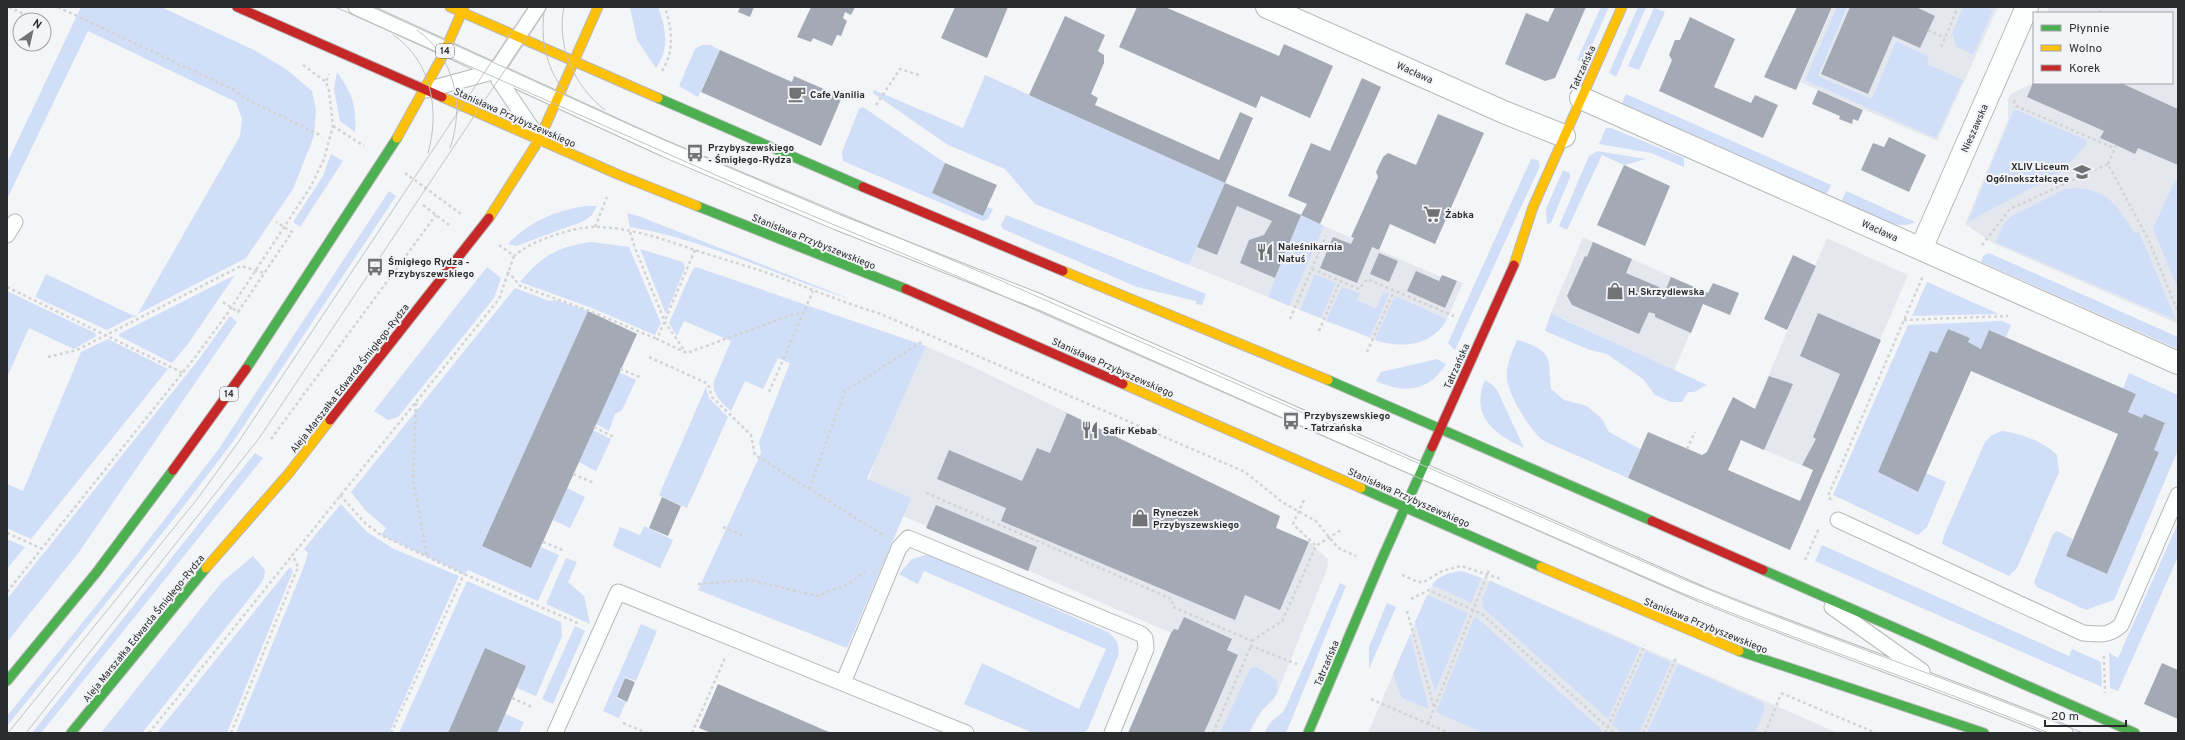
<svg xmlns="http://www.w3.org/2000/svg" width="2185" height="740" viewBox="0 0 2185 740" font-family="Overpass,sans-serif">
  <rect width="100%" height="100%" fill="#f3f5f7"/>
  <path fill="#e4e8ee" d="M1833,7H1998L1937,141L1800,82Z
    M2049,7H2178V322L2176,323L1993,243L1965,224L2008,120V99L2011,94L2033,83L2034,80V83H2172V13H2046Z
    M1225,183L1441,277L1442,275L1463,283L1447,319L1375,340L1189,265Z
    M1583,237L1708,293L1674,370L1551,313Z
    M1827,238L1908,275L1822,474L1741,440Z
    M926,346L969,365L1280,516L1276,528L1309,542L1328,559L1327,569L1277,694L1263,709L1249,733H1130L1171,633L862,498L883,440Z
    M1467,573L1491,581L1838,733H1368L1418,616L1435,581Z"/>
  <path fill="#d0def8" d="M81,7H161L254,50L286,69L312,91L316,110L314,136L293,189L246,258L107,330L35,297L46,274L136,317L240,136L242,119L236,102L88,31L7,199V163Z
    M630,7H658C666,28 670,48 656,68L637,40Z
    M1601,7H1609L1584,63L1577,60Z
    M1638,7H1646L1616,77L1609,73Z
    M1837,7H1847L1818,76L1872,99L1896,41L1929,57L1927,64L1963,80L1936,138L1805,80Z
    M1963,7H1986L1993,10L1973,55L1956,46L1952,33Z
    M1654,8L1665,12L1639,70L1628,66Z
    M702,45H710L720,50L698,97L679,86L695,49Z
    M337,72C352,93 357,106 355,132L340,121L334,89Z
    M985,75L1225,183L1189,265L1035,204L1005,169L948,145L873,93L874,90L963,128Z
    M1626,94L1831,185L1826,195L1621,105Z
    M863,107L945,163L932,193L983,216L987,207L993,209L988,219L983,221L843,161L842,152L859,109Z
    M2014,109L2086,140V145L2063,171L1968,222Z
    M1606,128H1611L1684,158V167L1651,153L1599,144Z
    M1597,151L1646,159L1624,165L1602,155L1567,230L1559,226L1589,156Z
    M331,154L343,161L300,227L293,222L323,176Z
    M1531,159L1538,160L1540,166L1455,350L1448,343Z
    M1563,170L1570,173V177L1551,223L1547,224L1546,209Z
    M2175,180L2178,181V289L2153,229Z
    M2076,188C2109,190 2118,207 2134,232H2139L2176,320L1995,242L2005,222L2012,216L2065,189Z
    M389,191L396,196L235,439L180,511L7,726V716L137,555L218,450Z
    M1846,191L1915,222C1897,233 1859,210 1841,202Z
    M587,206H597L592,215L584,221L516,246L508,244C530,221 556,210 587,206Z
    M627,213L641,217L850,299C777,276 707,240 630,227Z
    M1006,215L1206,294L1202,305L1196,304V301L1137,287L1003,229L1001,225Z
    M1301,215L1324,226L1289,306L1268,297Z
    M591,242L629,247L661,323L655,335L592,308L520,282C542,256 556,247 591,242Z
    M640,249L683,262L685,268L666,314Z
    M1989,253L2178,337V349L1981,262L1983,256Z
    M487,267L501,278L494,298L398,417L388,420L374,411Z
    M696,267L926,346L867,479L911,498L847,648L698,590L761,453L759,442L790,363L778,358L763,389L745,381L731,411C722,403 711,394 714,381L731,341L684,321L677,336L669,323L692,271Z
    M1315,274L1336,283L1321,318L1300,310Z
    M235,275L188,344L172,363L119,336V334Z
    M1927,282L1999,314L1912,316Z
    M1342,287L1360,293L1357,300L1376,309L1384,292L1389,294L1370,337L1326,321Z
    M515,288L549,301L556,300L588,311L482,546L531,568L541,547L559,555L538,601L468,570L464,574L381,535L386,528L365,510L351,492Z
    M7,291L93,332L96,334L95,337L74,349L29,328L7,377Z
    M1395,296L1447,319C1433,346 1401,349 1375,340Z
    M1551,313L1565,320L1707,385L1694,392H1688L1682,402H1671L1655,395L1643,379L1607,354L1590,350L1545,331Z
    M230,316L237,322L79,552L7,642V599L199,359Z
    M2002,321L2011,325L2006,337L1989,330L1981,349L1968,342L1970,338L1948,329L1937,353L1930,352L1878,472L1917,492L1926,473L1946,482L1927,527L1918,535L1833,495L1908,325Z
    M108,339L168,369L31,539L7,528V484L23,491L81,352Z
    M1517,340C1526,342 1543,348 1547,357C1550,363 1550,382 1551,389L1564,400L1587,406L1602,419L1609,432L1640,449L1628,478L1544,441C1530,431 1509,396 1507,379C1506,365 1512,352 1517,340Z
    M1437,359L1446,364C1429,392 1404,394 1376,381L1381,372Z
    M619,372L636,380L622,410L615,414L609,431L596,424Z
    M2129,373L2178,395V450L2114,600L2086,610L2037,587L2034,582L2053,534L2057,531L2073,539L2066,556L2107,574L2159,452L2154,450L2165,424L2144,415L2142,418L2128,412L2136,394L2123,389Z
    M1485,380L1494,386L1498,392L1524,448C1494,434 1470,416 1485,380Z
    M706,387L709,398L728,417L687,508L659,495Z
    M593,430L611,439L596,471L579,462Z
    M2002,431C2020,433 2045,442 2057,455L2059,472L2017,568L2009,576L1942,544L1945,533L1985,442L1992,435Z
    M255,453L263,458L41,733H32Z
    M567,488L585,497L570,528L553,520Z
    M341,504L367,532L394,549L459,576L389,733H236L303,569L308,553L304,549Z
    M2178,523V557L2118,691L2110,688L2109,653L2118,658Z
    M644,526L673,540L660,568L614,547L613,545L620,527L640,535Z
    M7,539L25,547L7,569Z
    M1822,545L2069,656L2072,649L2101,662L2102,687L1815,561Z
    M929,554L1108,632C1117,640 1120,644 1118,656L1088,729L1083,733H1033L964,704L982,663L1079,709L1106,649L924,571L918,584L899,574L912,559Z
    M253,556L265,570L264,578L260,585L142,733H101L222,582Z
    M566,558L577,562L568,582L584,596L590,624L546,604Z
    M290,567L293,571L227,733H157Z
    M1462,571L1481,578L1471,603L1432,585C1439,575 1451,572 1462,571Z
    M467,581L561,622L562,636L536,696L517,688L526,666L485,648L448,733H399Z
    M1490,581L1640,648L1608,719L1483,608L1482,600Z
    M1340,583L1346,586L1286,733L1265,732L1270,723L1284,711Z
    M1427,595L1468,613L1435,692L1415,622Z
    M1387,603L1396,607L1369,669V647Z
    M1475,616L1602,730L1601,733H1483L1436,712Z
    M641,624L657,631L636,681L625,677L616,698L626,702L619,718L603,711Z
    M575,626L585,631L553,704L542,699Z
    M1410,635L1429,709L1402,698L1393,674Z
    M1646,651L1671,662L1639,733H1622L1612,724Z
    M1678,664L1762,702L1765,709L1755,733H1647Z
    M1256,667L1276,679C1281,699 1270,700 1260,713C1255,719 1252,726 1249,733H1220L1250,669Z
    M505,714L524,722L519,733H497Z"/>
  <path fill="#a4aab5" d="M740,7H754L750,17L738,12Z
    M811,7H855L851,15L845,12L843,18L847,21L841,36L837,35L832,46L813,38L811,42L797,37Z
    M955,7H1008L987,58L941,38Z
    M1137,7H1165L1279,56L1284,44L1333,66L1310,118L1261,96L1256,108L1119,47Z
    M1555,7H1586L1555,78L1545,81L1505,64L1526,13L1548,22Z
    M1797,7H1832L1796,90L1764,77Z
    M1850,7H1916L1935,16L1920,48L1893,36L1868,94L1821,74Z
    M1065,16L1105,35L1098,51L1104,55V63L1091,94L1098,98L1095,105L1219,160L1240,112L1253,118L1225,183L1029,95Z
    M1690,17L1735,39L1714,87L1751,103L1755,95L1778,105L1763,138L1659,91L1672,60L1669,55L1675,40H1680Z
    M720,50L792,82L794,76L842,97L821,146L701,92Z
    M1362,78L1381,87L1320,224L1301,215L1307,204L1288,196L1311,143L1330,151Z
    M2033,83H2121L2178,109V165L2138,148L2135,154L2116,145L2100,138L2104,131L2027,97Z
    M1818,90L1863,110L1858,121L1853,119L1852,124L1839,119L1840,116L1812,104Z
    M1438,114L1484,133L1435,244L1390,224L1379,250L1372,247L1357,283L1320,268L1333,237L1351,244L1354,238L1351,237L1378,177L1376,172L1383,157L1388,153L1416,165Z
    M1889,137L1926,155L1909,192L1861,170L1873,143L1884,147Z
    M945,163L997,185L983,216L932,193Z
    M1624,165L1670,186L1645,246L1597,225Z
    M1225,183L1301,215L1275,278L1240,263L1249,240L1264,235L1272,221L1237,206L1217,255L1197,247Z
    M1593,242L1632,259L1626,273L1659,287L1663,296L1671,277L1708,293L1713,283L1739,293L1730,315L1703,304L1691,333L1655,317V314L1649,312L1639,334L1572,305L1567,296L1585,256L1587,257Z
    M1379,253L1398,261L1389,282L1370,274Z
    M1793,255L1816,266L1787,330L1764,319Z
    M1416,271L1439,281L1442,275L1457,281L1445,308L1407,291Z
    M588,311L637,334L531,568L482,546Z
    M1818,313L1881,340L1790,550L1628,478L1648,432L1702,455L1707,452L1733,397L1755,409L1769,376L1793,384L1764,450L1741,440L1728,470L1800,501L1813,470L1802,465L1816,439L1813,437L1840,374L1800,356Z
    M1948,329L1970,338L1968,342L1981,349L1989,330L2136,394L2128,412L2142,418L2144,414L2165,423L2154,450L2159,452L2107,574L2066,556L2118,434L1971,371L1918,492L1878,472L1930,351L1937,353Z
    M1067,413L1280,516L1276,528L1309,542L1280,610L1245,595L1235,620L1001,521L1006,508L937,479L949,450L1022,481L1037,448L1050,453Z
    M662,497L681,506L668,536L649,528Z
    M936,505L1037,547L1028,571L926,528Z
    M1184,617L1232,639L1227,650L1238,655L1204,733H1128L1171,633L1174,629L1178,630Z
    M485,648L526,666L497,733H448Z
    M2162,663L2178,670V719L2144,704Z
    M625,678L635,682L627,702L617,697Z
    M718,684L831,733H711L699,728Z"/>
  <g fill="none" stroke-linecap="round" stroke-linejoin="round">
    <g stroke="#b7b8b9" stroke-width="17">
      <path id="lane" d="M356,7L665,149L837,222L1040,302L1701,594C1821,643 1945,684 2065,733
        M496,71L499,80L539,139
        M426,90L496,71L538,7
        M7,235L15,222
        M1838,520L2083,633C2099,634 2108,637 2121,625L2178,495
        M1832,607L1922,671
        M843,683L899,548L908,538L1141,634L1145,638L1146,649L1112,733
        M555,733L618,592L966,733"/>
    </g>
    <g stroke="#b7b8b9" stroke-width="24">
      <path id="street" d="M1267,7L1506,113L1564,136
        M1581,98L2178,363
        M1921,249L2027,7"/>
    </g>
    <g stroke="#b7b8b9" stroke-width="11">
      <path id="fast" d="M658,98L863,187
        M697,206L906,289
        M246,369L397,138
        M1328,380L1652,521
        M1361,488L1541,567
        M1763,570L2135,733
        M1739,651L1984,733
        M7,681L96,573L173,470
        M71,733L206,568
        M1308,733L1381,561L1432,447"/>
    </g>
    <g stroke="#b7b8b9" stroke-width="11">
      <path id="slow" d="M450,7L658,98
        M442,97L617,174L697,206
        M397,138L442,57L464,7
        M489,218L539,140L598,7
        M1514,265L1533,207L1622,7
        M1063,271L1328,380
        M1123,384L1361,488
        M1541,567L1739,651
        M206,568L289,473L330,420"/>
    </g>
    <g stroke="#b7b8b9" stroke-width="11">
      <path id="jam" d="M237,7L442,97
        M863,187L1063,271
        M906,289L1123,384
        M330,420L489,218
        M1432,447L1514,265
        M173,470L246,369
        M1652,521L1763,570"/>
    </g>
    <path stroke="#d3d3d4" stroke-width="2.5" stroke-dasharray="3 3" stroke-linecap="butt" d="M9,7L26,15
      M58,7L234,90L247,99L320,135
      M2100,13L2103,7
      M1928,30L1945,38
      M1941,47L1958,7
      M303,65L326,82
      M662,71C675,50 672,30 665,7
      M2014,100L2016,106L2114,148
      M876,105L900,69L919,75
      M333,126L364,146
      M2108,164L2116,145
      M405,173L461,214
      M423,205L449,225
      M595,227L607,197
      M630,232L635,248L665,322L686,353
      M499,245L514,256C530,241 573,227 595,227C631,227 668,241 701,252C725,260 749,266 773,275C809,288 844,303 881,314L1245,472L1282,502L1316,521L1338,548L1356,556
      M1982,245L2010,209L2108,164L2149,241L2178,312
      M695,250L657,339L687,353L794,314H804
      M1312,269L1359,289L1367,279L1454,316
      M507,272L515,279L518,285L592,312L657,339
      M7,287L183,373
      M223,302L238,312L292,232L276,222
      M1290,319L1326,236
      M1904,320L2008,316
      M1319,331L1340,281
      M1367,352L1394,291
      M48,357L77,350L241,266L264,273
      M649,357L708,384L712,397L751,435L755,455L883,535
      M620,369L640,377
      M769,392L813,291
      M416,403L413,480L427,556
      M594,427L614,437
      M271,439L436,215
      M1687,449L1695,432
      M573,474L594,483
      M809,489L845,391L923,341
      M926,493L1172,599L1173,607L1252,641L1251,646L1297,664
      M340,495L365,523L381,535L464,574L580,624
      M1304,500L1293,524L1316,546
      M1831,500L1828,496L1923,276
      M723,527L742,535
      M7,533L42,549
      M543,542L565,551
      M1805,560L1819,528
      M1402,575L1418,582H1424L1442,571L1461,566L1501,579
      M698,584L749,580L817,596L847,585L865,572
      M7,592L196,356L227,314L311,186L324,159L333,126L329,91L326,82L329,74
      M1411,599L1429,590L1482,614L1614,733
      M1407,611L1434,707
      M1252,641L1282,621L1316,546L1341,530
      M2104,656L2105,693
      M1781,693L1876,733
      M512,698L534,708
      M1371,699L1449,733
      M623,723L647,733
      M1428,724L1489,570
      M149,733L499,299L514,256
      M231,733L298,567L292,554
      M391,733L464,574
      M692,733L725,658
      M1213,733L1251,646
      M1605,733L1645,645
      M1643,733L1676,658
      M1765,733L1781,694"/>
    <use href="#lane" stroke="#fdfefe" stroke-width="15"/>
    <use href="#street" stroke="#fdfefe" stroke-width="22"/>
    <use href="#fast" stroke="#4caf50" stroke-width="9"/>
    <use href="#slow" stroke="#ffc107" stroke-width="9"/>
    <use href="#jam" stroke="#c62828" stroke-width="9"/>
    <path stroke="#c2c2c2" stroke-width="1" d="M335,7L734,183L978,285L1677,591C1799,642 1926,683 2049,733
      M372,7L637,128L995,278L1683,579C1814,634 1950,679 2083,733
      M564,7C556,46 574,86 605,110
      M544,13C540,43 548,72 567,95
      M417,30C455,57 465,107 450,148
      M393,35C432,60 440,112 428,153
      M8,733L198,498L239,441L528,7
      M26,733L260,437L547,7"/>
  </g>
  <defs>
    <g id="cafe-bare" transform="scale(1.38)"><path d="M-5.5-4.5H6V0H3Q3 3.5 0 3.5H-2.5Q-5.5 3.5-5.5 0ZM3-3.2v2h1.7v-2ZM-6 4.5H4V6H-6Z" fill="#717274" stroke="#f2f4f8" stroke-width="2.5" paint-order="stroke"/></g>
    <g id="bus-bare" transform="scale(1.38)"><path d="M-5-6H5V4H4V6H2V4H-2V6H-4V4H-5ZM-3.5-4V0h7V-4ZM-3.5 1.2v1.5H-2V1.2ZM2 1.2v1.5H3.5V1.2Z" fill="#717274" stroke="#f2f4f8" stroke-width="2.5" paint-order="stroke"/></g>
    <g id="school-bare" transform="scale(1.38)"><path d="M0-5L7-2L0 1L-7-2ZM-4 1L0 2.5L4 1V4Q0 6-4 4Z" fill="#717274" stroke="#f2f4f8" stroke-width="2.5" paint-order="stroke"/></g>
    <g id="supermarket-bare" transform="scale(1.38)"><path d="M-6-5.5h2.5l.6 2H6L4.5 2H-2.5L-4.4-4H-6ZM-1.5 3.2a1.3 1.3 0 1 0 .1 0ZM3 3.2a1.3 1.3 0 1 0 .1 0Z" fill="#717274" stroke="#f2f4f8" stroke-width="2.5" paint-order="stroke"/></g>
    <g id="restaurant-bare" transform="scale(1.38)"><path d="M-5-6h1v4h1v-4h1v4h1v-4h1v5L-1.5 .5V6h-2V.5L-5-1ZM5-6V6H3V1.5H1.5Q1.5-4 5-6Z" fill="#717274" stroke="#f2f4f8" stroke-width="2.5" paint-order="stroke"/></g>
    <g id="shop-bare" transform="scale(1.38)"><path d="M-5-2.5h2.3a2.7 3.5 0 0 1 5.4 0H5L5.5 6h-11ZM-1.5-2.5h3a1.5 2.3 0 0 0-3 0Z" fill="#717274" stroke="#f2f4f8" stroke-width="2.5" paint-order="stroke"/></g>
  </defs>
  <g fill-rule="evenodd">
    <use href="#cafe-bare" x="797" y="94"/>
    <use href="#bus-bare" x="695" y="153"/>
    <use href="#school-bare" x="2082" y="172"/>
    <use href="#supermarket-bare" x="1432" y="214"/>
    <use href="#restaurant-bare" x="1265" y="252"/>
    <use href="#bus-bare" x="375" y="267"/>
    <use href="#shop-bare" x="1615" y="291"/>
    <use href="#bus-bare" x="1291" y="421"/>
    <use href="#restaurant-bare" x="1090" y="430"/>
    <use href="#shop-bare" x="1140" y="518"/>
  </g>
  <g text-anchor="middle" stroke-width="4" stroke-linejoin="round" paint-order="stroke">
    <g fill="#f2f4f8" stroke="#67686a" stroke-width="1">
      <rect x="436" y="44" width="18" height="14" rx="3"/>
      <rect x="220" y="387" width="18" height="14" rx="3"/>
    </g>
    <g font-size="9" font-weight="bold" fill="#2b2c2d">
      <text x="445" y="54">14</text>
      <text x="229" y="397">14</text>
    </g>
    <g font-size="10" fill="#2b2c2d" stroke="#f2f4f8">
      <text transform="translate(1582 68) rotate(-66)" y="4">Tatrzańska</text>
      <text transform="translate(1415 72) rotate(24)" y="4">Wacława</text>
      <text transform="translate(515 117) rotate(24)" y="4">Stanisława Przybyszewskiego</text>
      <text transform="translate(1974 128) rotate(-66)" y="4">Nieszawska</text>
      <text transform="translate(1880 230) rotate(24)" y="4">Wacława</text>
      <text transform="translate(814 241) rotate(22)" y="4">Stanisława Przybyszewskiego</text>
      <text transform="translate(1456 366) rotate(-66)" y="4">Tatrzańska</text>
      <text transform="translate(1113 367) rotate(24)" y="4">Stanisława Przybyszewskiego</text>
      <text transform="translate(349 378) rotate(-52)" y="4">Aleja Marszałka Edwarda Śmigłego-Rydza</text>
      <text transform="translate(1409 497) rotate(24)" y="4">Stanisława Przybyszewskiego</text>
      <text transform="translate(1706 625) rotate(22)" y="4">Stanisława Przybyszewskiego</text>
      <text transform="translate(143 628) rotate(-51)" y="4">Aleja Marszałka Edwarda Śmigłego-Rydza</text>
      <text transform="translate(1326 663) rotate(-67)" y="4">Tatrzańska</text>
    </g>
    <g font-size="10" font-weight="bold" fill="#2b2c2d" stroke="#f2f4f8" text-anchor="start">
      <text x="810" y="98">Cafe Vanilia</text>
      <text x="708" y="151">Przybyszewskiego<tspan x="708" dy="12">- Śmigłego-Rydza</tspan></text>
      <text x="2069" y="170" text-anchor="end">XLIV Liceum<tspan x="2069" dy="12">Ogólnokształcące</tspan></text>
      <text x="1445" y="218">Żabka</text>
      <text x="1278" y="250">Naleśnikarnia<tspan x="1278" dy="12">Natuś</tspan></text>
      <text x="388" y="265">Śmigłego Rydza -<tspan x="388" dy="12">Przybyszewskiego</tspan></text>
      <text x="1628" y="295">H. Skrzydlewska</text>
      <text x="1304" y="419">Przybyszewskiego<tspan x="1304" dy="12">- Tatrzańska</tspan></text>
      <text x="1103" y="434">Safir Kebab</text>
      <text x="1153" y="516">Ryneczek<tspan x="1153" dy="12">Przybyszewskiego</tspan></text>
    </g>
  </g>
  <rect width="2185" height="740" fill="none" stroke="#2b2c2d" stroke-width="16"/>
  <rect x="2033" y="12" width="140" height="72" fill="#f2f4f8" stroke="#a2a4a7"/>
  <rect x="2041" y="25" width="20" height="6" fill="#4caf50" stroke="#a2a4a7"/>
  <text x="2069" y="32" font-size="12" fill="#2b2c2d">Płynnie</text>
  <rect x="2041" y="45" width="20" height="6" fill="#ffc107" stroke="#a2a4a7"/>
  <text x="2069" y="52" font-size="12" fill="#2b2c2d">Wolno</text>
  <rect x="2041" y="65" width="20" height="6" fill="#c62828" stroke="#a2a4a7"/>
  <text x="2069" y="72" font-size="12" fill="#2b2c2d">Korek</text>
  <g transform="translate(32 32) rotate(34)"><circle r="19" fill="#f2f4f8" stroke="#a2a4a7"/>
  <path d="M0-3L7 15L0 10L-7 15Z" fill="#717274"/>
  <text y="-6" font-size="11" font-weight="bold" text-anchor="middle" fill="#2b2c2d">N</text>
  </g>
  <path d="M2045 720v6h81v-6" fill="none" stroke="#2b2c2d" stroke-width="2"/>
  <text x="2051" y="720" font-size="12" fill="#2b2c2d" stroke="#f2f4f8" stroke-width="3" paint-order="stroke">20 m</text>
</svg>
